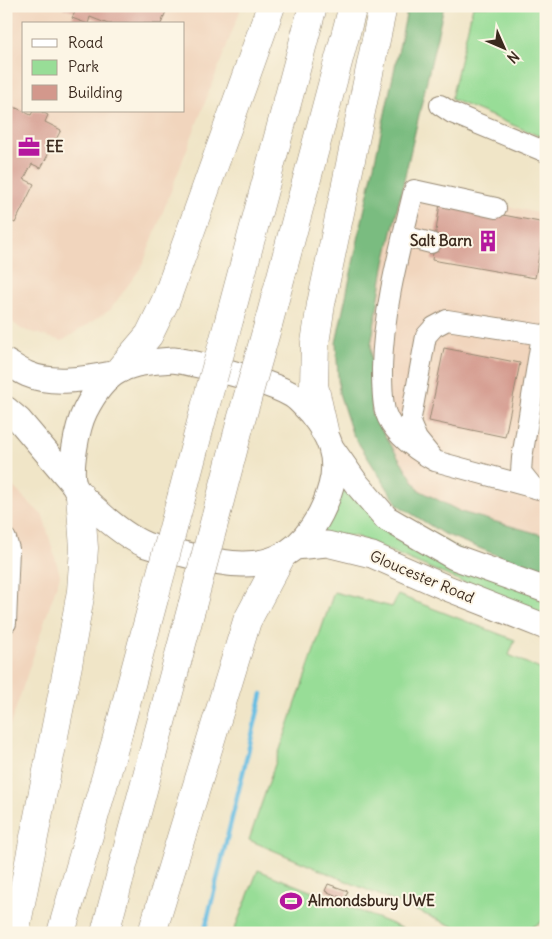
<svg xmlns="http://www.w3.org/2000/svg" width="552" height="939" viewBox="0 0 552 939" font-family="Delius,sans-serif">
  <rect width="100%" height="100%" fill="#fcf5e5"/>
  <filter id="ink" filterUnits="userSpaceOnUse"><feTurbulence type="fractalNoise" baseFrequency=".02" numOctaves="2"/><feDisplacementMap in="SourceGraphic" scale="10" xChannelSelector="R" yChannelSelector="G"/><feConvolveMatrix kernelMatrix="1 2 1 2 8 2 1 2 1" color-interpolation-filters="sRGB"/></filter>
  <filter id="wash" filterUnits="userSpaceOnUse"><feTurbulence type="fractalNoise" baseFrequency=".0096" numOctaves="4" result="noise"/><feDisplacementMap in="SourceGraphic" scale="20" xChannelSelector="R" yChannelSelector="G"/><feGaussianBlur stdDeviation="1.12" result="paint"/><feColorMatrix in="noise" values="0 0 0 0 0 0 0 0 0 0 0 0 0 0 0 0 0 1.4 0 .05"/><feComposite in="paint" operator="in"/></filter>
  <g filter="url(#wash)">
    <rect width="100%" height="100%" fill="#f0e5c7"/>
    <path fill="#f1d5bd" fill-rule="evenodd" d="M6,6H242L142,266L110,310L62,341L21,329L6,317ZM24,24H184V111H24Z
      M403,182L546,215V536L461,512L419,490L372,415L371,345L384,267Z
      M6,480L43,516L60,575L6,738Z"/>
    <path fill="#98dd97" stroke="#6a845a" d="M473,6H546V139L451,99Z
      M340,480L546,599V618L355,536L319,534Z
      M334,592L392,607L398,595L515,640L509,655L546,672V919L523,933H469L249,840Z
      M258,870L414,933H233Z"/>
    <path fill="#7abc80" stroke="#5a734f" d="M408,6H444L384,267L371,345L372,415L419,490L461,512L546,536V571L494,554L442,533L398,505L352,433L339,393L336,343Z"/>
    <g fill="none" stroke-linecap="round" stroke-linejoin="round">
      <path stroke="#66bde3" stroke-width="4.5" d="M204,933L262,694"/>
    </g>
    <g id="blocks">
      <path fill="#d3988c" d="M64,6H168L161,24H108L90,17L88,24L72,18L75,12L63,8Z
        M6,103L31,115L33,111H40L48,115L45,122L61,130L41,168L32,164L24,179L34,184L15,223L6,219Z
        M440,203L545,223L535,278L432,260Z
        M444,348L520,363L505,437L429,421Z
        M328,884L348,891L345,899L325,891Z"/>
    </g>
  </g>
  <g filter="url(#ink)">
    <use href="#blocks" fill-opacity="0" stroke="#968872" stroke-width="1"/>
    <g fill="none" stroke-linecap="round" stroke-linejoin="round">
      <g stroke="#968872" stroke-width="22">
        <path id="minor" d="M440,105L452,113L546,152
          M403,236L431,243
          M546,334L542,335L447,320L434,327L426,336L410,423L417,439L435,461L546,491
          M435,461C415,450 392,434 385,411C382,398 382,382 382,369C383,309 400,248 414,190L496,208
          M533,487L521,472L522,458L542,335
          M6,539L9,549L6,623"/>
      </g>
      <g stroke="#968872" stroke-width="27">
        <path id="major" d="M173,360C196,363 217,369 239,375C257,381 275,385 292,395C299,399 305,407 311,413C329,435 339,457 331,486C324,513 306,545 279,557C247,571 212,561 179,553C169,550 157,549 146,545C127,537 109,522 94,508C87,501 78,495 74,485C69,469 77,427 85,411C107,367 127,363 173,360Z
          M6,362C13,366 20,371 27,374C52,385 86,379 112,374
          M6,409L19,420L74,485
          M332,449L356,483L386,518L454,557L546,590
          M295,547L327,544L372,555L447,588L546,627"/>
      </g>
      <g stroke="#968872" stroke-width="29">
        <path id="highway" d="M230,317L313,6
          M268,325L353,6
          M121,368L149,335L166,300L271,6
          M324,430L314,385L315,343L321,304L383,6
          M182,495L204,411
          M218,508L240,424
          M15,933L68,665L81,591L84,548L80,495
          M61,933L116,741L155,595
          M105,933L192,606
          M152,933L247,621L281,557"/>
      </g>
      <use href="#minor" stroke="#fff" stroke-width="20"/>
      <use href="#major" stroke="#fff" stroke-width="25"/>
      <use href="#highway" stroke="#fff" stroke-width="28"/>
      <g stroke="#968872" stroke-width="29" stroke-linecap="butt">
        <path id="highway-bridge" d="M204,411L230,317
          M240,424L268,325
          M155,595L182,495
          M192,606L218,508"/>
      </g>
      <use href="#highway-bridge" stroke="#fff" stroke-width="28"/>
    </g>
  </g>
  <defs>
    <g id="office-bare" transform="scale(1.725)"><path d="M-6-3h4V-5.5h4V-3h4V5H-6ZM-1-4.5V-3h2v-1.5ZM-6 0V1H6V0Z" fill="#b5179e" stroke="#fcf5e5" stroke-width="2.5" paint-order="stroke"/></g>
    <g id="building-bare" transform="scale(1.725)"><path d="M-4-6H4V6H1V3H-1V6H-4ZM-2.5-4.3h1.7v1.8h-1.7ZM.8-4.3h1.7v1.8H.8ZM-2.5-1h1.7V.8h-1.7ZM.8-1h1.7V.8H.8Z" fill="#b5179e" stroke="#fcf5e5" stroke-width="2.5" paint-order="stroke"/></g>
    <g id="stadium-bare" transform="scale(1.725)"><path d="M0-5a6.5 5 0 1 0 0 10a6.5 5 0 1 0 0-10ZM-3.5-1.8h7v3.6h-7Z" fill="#b5179e" stroke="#fcf5e5" stroke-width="2.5" paint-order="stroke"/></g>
  </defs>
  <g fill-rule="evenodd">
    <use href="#office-bare" x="29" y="147"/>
    <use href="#building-bare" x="488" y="241"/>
    <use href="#stadium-bare" x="291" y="901"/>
  </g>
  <g text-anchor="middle" stroke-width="4" stroke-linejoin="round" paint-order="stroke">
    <g font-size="15" font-weight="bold" fill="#3b2a1e" stroke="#fcf5e5" text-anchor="start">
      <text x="46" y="152">EE</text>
      <text x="472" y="246" text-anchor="end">Salt Barn</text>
      <text x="308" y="906">Almondsbury UWE</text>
    </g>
    <g font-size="15" fill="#3b2a1e" stroke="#fcf5e5">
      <text transform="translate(422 577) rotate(23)" y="5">Gloucester Road</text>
    </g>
  </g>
  <rect width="552" height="939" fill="none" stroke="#fcf5e5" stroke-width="25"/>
  <rect x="22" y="22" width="162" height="90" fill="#fcf5e5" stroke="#afa495"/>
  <rect x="32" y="39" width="25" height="8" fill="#ffffff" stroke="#afa495"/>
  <text x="68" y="48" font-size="15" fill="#3b2a1e">Road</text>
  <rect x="32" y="60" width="25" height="15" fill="#98dd97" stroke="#afa495"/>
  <text x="68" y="72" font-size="15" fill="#3b2a1e">Park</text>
  <rect x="32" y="85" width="25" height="15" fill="#d3988c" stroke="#afa495"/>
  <text x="68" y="98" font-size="15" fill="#3b2a1e">Building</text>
  <g transform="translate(504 48) rotate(135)" stroke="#fcf5e5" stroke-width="4" paint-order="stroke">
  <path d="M0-4L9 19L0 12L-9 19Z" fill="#3b2a1e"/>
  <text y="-8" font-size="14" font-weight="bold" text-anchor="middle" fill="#3b2a1e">N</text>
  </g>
</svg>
